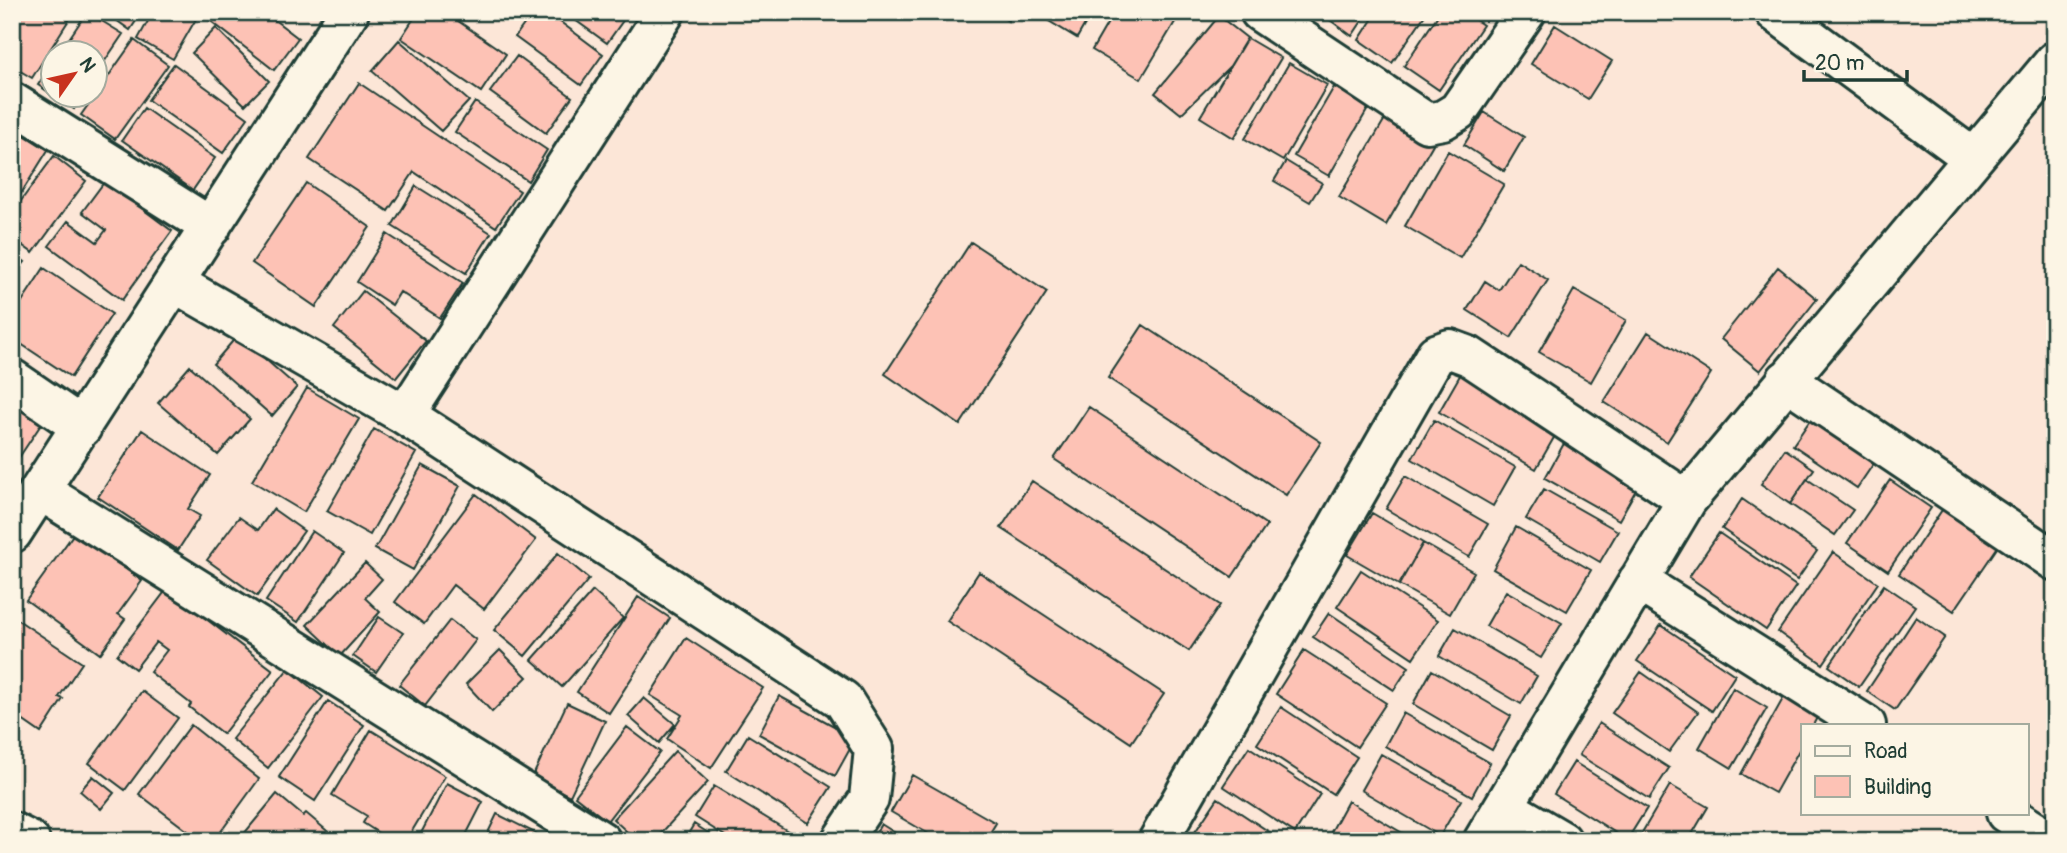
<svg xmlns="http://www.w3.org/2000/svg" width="2067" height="853" viewBox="0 0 2067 853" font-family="Pangolin,sans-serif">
  <rect width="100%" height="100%" fill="#fce6d7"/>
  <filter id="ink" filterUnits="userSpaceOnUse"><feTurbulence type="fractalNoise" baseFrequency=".0143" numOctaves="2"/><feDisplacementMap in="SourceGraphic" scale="14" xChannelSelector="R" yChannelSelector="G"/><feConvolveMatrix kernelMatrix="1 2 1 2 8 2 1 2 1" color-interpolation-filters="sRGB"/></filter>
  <g filter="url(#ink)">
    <path fill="#fdc2b5" stroke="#1f3d34" stroke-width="2" d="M21,12H68L72,15L32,78L12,66V25Z
      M87,12L123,34L94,77V52H60Z
      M105,12H142L130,30Z
      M153,12H200L173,59L138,39Z
      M212,12H264L298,38L274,70L207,18Z
      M418,12H445L506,54L481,92L401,38Z
      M533,12H547L603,54L581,85L515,37Z
      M564,12H629L607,43Z
      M995,12H1014L1008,21Z
      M1034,12H1092L1077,38Z
      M1114,12H1181L1141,79L1092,50Z
      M1319,12H1368L1352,36Z
      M1377,12H1427L1392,63L1359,40Z
      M1440,12H1464L1483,25L1439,90L1404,66Z
      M1219,16L1247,38L1230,66L1181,114L1155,93Z
      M1555,25L1612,61L1588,99L1531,64Z
      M216,28L269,81L245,105L192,53Z
      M1247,38L1281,58L1234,138L1200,117Z
      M134,40L168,65L115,139L81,115Z
      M399,40L469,101L441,131L372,71Z
      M517,56L572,97L546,133L490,92Z
      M1289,63L1327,85L1283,161L1245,139Z
      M52,64V94H83L74,109L38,85Z
      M174,64L248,118L223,153L148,100Z
      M359,83L520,191L496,227L414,172L388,211L309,159Z
      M1334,87L1369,107L1329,176L1294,156Z
      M475,102L547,150L528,181L455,132Z
      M144,108L215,158L193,190L122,140Z
      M1484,112L1524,137L1504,171L1464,145Z
      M1386,117L1433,144L1386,225L1339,197Z
      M16,130L48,150L12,208V136Z
      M1448,151L1504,184L1460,258L1405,226Z
      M54,156L86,181L33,253L12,238V213Z
      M1286,161L1322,183L1310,202L1274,181Z
      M105,181L172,231L122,300L49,246L68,221L97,242L106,230L82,212Z
      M306,183L370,227L316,307L252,263Z
      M416,186L491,233L466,273L392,226Z
      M387,234L463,283L440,318L400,292L392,305L357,282Z
      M971,242L1047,292L960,425L885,374Z
      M12,252L25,262L12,278Z
      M1518,261L1548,280L1511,338L1467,310L1485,281L1499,290Z
      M1778,267L1817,299L1760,371L1721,339Z
      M44,268L112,314L71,377L12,338V306L14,303L19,306Z
      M1574,290L1626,320L1591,382L1539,352Z
      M363,291L426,341L396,378L334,328Z
      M1143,325L1321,442L1286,495L1108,378Z
      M1648,332L1711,373L1667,442L1604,402Z
      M238,335L297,387L272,416L213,364Z
      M190,366L250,419L218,455L158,403Z
      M1463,370L1560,427L1536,469L1439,412Z
      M12,385L50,411L12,468Z
      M307,388L359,419L304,512L252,481Z
      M1089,407L1267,525L1232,577L1054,459Z
      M1811,419L1874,463L1857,488L1793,445Z
      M1434,420L1515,467L1493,506L1412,459Z
      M374,429L416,453L370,535L327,511Z
      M142,430L210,475L188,509L200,516L178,550L98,497Z
      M1567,438L1641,481L1619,520L1545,478Z
      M1785,449L1814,469L1790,504L1761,484Z
      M422,465L460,486L413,570L375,549Z
      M1405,476L1488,524L1469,557L1386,509Z
      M1807,479L1853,510L1835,535L1790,504Z
      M1890,480L1931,508L1888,571L1847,543Z
      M1032,481L1220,605L1189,651L1001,528Z
      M1544,489L1618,531L1600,562L1526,519Z
      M476,494L536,540L484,609L453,585L424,624L395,602Z
      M1742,499L1817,551L1797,580L1722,529Z
      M1944,507L1999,545L1954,611L1899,574Z
      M273,509L304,531L257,596L207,560L239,517L258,530Z
      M1372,513L1423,543L1399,585L1347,555Z
      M1516,527L1591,570L1567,611L1493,569Z
      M312,531L344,553L298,622L266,601Z
      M75,532L142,581L118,614L125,619L100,654L26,600Z
      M1719,533L1796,586L1766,630L1689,577Z
      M1423,543L1474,572L1450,614L1399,585Z
      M1833,552L1878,583L1823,664L1778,632Z
      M558,553L589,579L525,656L494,630Z
      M365,563L382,579L365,598L380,612L340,656L307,625Z
      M1361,570L1438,620L1413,658L1337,607Z
      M979,572L1164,694L1131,743L947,621Z
      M1884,585L1915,606L1859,687L1829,666Z
      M167,589L273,670L223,734L189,707L191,704L150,672L167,650L156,642L135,669L117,655Z
      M593,591L623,618L562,687L532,660Z
      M1506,591L1562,623L1541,658L1486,626Z
      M638,597L670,618L609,713L577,692Z
      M1329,613L1409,667L1394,690L1313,637Z
      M379,617L403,633L376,672L353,656Z
      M1916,617L1945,637L1895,710L1867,691Z
      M15,618L82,663L59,697L63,699L41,733L12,713V622Z
      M450,620L476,640L425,706L399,685Z
      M1661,625L1735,675L1712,711L1637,661Z
      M1455,628L1537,676L1521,704L1439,656Z
      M686,638L763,688L711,768L667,739L682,715L650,695Z
      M500,650L527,677L492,712L466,684Z
      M1304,650L1386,703L1357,747L1276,694Z
      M288,669L323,697L268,768L232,739Z
      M1432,670L1511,716L1492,750L1413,704Z
      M1641,672L1698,712L1669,752L1612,713Z
      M1733,688L1767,708L1732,768L1699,748Z
      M142,691L178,718L125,790L89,763Z
      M1785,695L1819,714L1813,725H1803V743L1775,793L1741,774Z
      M779,696L856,738L835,776L759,734Z
      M644,698L675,724L659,743L628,716Z
      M328,701L364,725L315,801L279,777Z
      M567,703L605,721L570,796L532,778Z
      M1281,707L1357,757L1333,794L1257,744Z
      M1403,713L1490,763L1472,796L1385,746Z
      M1599,723L1669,768L1649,799L1579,755Z
      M191,725L259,779L214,841H201L139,794Z
      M627,727L660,752L607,821L575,796Z
      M371,730L445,776L406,841H391L363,823L367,816L332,795Z
      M748,735L831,787L808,823L726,771Z
      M1249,747L1320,794L1295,833L1223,786Z
      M675,751L708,782L654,841H637L613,819Z
      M1381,754L1461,800L1440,836L1361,790Z
      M1574,762L1647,808L1627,840L1554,794Z
      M912,775L996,823L985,841H941L891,812Z
      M93,776L114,793L101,809L80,791Z
      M447,783L483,802L463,841H417Z
      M1670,785L1708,807L1688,841H1637Z
      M714,786L796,836L793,841H733L695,817Z
      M277,794L303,816L306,813L339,841H238Z
      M1218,798L1283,841H1189Z
      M1348,801L1416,841H1326Z
      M497,814L551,841H484Z
      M694,824L721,841H684Z
      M881,824L908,841H871Z"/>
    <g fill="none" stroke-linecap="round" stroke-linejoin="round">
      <g stroke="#1f3d34" stroke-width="44">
        <path id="minor" d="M1260,12L1427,123L1443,120L1458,111L1526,12
          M1775,12L1973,158
          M12,102L211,227
          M175,283L405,415L843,700L874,749L869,799L841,841
          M12,379L82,427
          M1786,380L2055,561
          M405,415L665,12
          M41,491L601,841
          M12,533L349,12
          M1638,581L1866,725
          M1504,807L1562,841
          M2006,813L2050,841
          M12,832L30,841
          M1158,841L1436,354L1450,349L1469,356L1687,500
          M1483,841L1687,500L2055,61"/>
      </g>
      <use href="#minor" stroke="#fcf5e5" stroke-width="38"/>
    </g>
  </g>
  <rect width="2067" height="853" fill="none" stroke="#fcf5e5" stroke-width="42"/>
  <rect x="21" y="21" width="2025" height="811" fill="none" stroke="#1f3d34" stroke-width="2.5" filter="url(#ink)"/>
  <rect x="1801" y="724" width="228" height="91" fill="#fcf5e5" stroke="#a4ab9e" stroke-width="2"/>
  <rect x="1815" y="746" width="35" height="10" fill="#fcf5e5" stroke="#a4ab9e" stroke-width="2"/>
  <text x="1864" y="758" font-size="21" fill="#1f3d34">Road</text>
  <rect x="1815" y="776" width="35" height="21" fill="#fdc2b5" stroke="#a4ab9e" stroke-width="2"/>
  <text x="1864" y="794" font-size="21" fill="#1f3d34">Building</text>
  <g transform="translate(74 74) rotate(56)"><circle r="33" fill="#fcf5e5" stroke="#a4ab9e" stroke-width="2"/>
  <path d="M0-5L12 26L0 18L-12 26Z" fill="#c8321e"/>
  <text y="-10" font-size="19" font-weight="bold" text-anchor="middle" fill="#1f3d34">N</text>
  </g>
  <path d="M1804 70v10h103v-10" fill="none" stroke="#1f3d34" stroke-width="3.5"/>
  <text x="1815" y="70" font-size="21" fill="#1f3d34" stroke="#fcf5e5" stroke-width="5" paint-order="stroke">20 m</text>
</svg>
